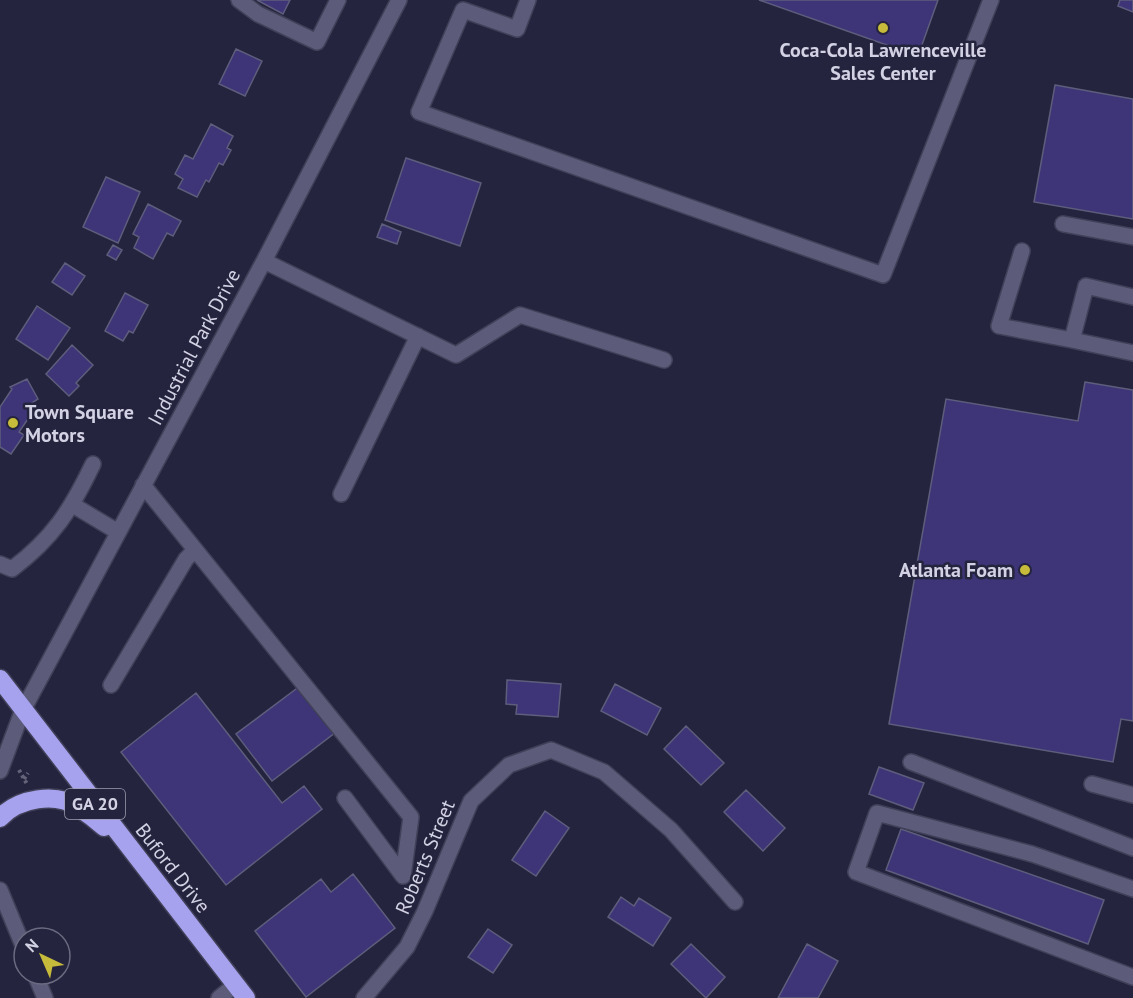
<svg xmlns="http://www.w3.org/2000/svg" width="1133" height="998" font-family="'PT Sans',sans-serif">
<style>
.building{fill:#3d3577;stroke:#5e5d7c;stroke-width:1.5}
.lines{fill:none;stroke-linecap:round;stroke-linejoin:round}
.minor-casing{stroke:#414059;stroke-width:18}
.highway-casing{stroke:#414059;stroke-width:21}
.path{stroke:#64637a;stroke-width:4;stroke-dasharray:3 3;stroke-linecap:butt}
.minor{stroke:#5c5c7a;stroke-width:15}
.highway{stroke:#a6a2ee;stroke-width:18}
.poi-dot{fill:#c7bb3b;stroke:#25243e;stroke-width:2}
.labels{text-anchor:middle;stroke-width:5;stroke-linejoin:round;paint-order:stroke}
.shield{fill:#25243e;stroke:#9e9eb2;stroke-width:1.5}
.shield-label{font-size:18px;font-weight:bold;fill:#d2d2e4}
.poi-label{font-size:20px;font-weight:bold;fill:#d2d2e4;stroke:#25243e}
.street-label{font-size:20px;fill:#d2d2e4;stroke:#25243e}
</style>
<rect width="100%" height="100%" fill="#25243e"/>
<path class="building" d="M257,0H290L283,14Z
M759,0H938L918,56Z
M1120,0H1133V12L1118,6Z
M236,49L262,61L245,96L219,84Z
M1055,85L1133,99V219L1034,202Z
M211,124L233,136L227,148L231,150L223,165L219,163L209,182L206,180L197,197L178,188L183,179L175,174L185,155L193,159Z
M406,158L481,183L460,246L385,220Z
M106,177L140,192L118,243L83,227Z
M148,204L181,221L173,236L167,233L153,259L134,248L139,237L133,234Z
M382,224L401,232L397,244L377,237Z
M113,245L122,250L116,260L107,255Z
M65,263L85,276L72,295L52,282Z
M125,293L148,305L133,333L129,331L123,341L105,331Z
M37,306L70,328L48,360L16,339Z
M72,345L93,365L76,383L79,386L69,396L46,374Z
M27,379L38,399L27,406L32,413L19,432L24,435L11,454L0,447V407L12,389L10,387Z
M1085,382L1133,390V721L1121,719L1113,762L889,724L946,399L1078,421Z
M507,680L561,684L558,717L516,714L517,705L506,704Z
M615,684L661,708L647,735L601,711Z
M300,686L336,732L272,781L236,734Z
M196,693L282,803L304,786L322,809L226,885L121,752Z
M686,726L724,763L701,785L664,749Z
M879,767L924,783L913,810L869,794Z
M746,790L785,828L763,851L724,812Z
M545,811L569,828L536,876L512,860Z
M901,829L1104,900L1088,944L886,870Z
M353,874L395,928L306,997L255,931L321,879L331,892Z
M621,897L634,906L639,898L671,918L653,946L608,917Z
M488,929L512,945L493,973L468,957Z
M691,944L725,977L706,998L671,964Z
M807,944L838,961L818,998H778Z"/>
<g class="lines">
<g class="minor-casing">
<path id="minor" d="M239,0L258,14L317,42L338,0
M528,0L517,29L463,10L419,112L883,275L991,0
M1063,224L1133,237
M1022,251L999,326L1072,340
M264,261L456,355L520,315L664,360
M1133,297L1086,286L1072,340L1133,353
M143,485L411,817L403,876L345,798
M341,494L418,336
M73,505L118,532
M0,564L12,569C53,538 71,510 93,464
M111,685L186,559L195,550
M911,762L1133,848
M0,771L22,712L264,261L399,0
M1092,784L1133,795
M1133,889L1032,854L877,813L856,872L1133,977
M0,890L24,948
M35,974L45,998
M219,998L235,985
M364,998L407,947L425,911L471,801L509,765L551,750L604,772L671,830L735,902"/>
</g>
<g class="highway-casing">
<path id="highway" d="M0,679L246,998
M0,818C18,798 56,792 78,807C87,813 96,820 104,827"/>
</g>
<path class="path" d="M19,770L27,784
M24,779L28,773"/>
<use href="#minor" class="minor"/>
<use href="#highway" class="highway"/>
</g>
<g class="poi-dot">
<circle cx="883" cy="28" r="6"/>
<circle cx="13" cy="423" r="6"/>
<circle cx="1025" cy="570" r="6"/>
</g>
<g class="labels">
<rect class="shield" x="65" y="789" width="60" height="30" rx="4.5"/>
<g class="shield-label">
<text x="95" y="810">GA 20</text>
</g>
<g class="poi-label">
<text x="883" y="57">Coca-Cola Lawrenceville<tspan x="883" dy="23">Sales Center</tspan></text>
<text x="25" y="419" text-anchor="start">Town Square<tspan x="25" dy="23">Motors</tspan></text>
<text x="1013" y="577" text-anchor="end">Atlanta Foam</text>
</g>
<g class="street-label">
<text transform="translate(194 347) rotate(-62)" y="7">Industrial Park Drive</text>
<text transform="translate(425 857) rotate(-67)" y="7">Roberts Street</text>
<text transform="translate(173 868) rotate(52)" y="7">Buford Drive</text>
</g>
</g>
<g transform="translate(42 956) rotate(316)"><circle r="28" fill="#25243e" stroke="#6a6a80" stroke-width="1.5"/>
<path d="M0-4.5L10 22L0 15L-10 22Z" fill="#c7bb3b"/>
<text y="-9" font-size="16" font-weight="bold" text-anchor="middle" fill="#d2d2e4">N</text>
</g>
</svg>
